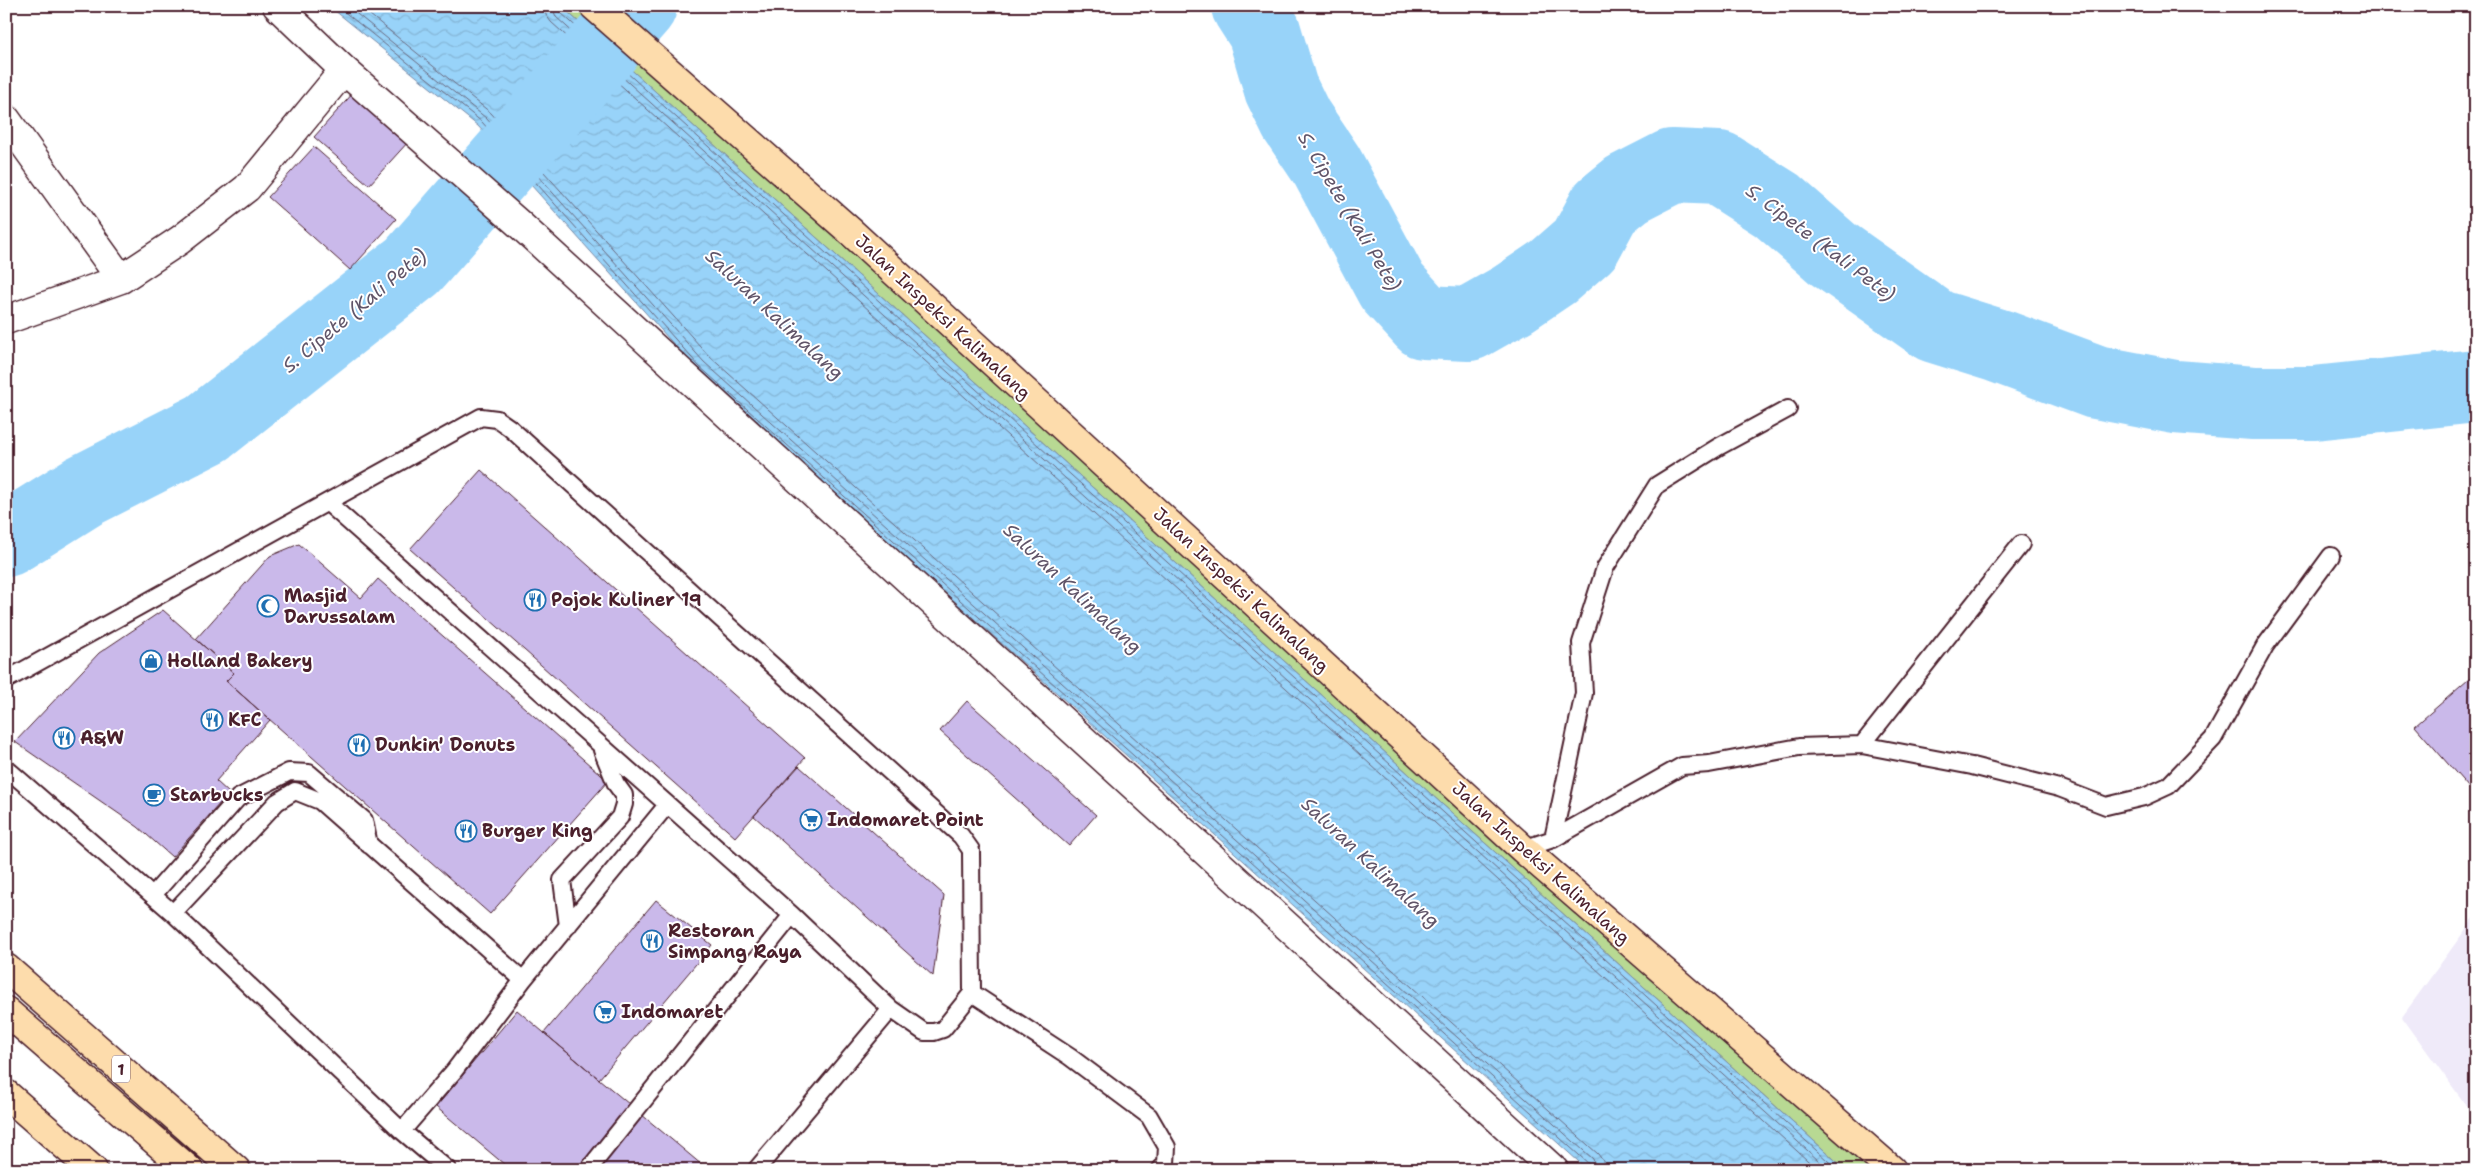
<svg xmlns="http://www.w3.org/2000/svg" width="2482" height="1176" font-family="'Shantell Sans',sans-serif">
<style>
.built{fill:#efeaf9}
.grass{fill:#b8d993;stroke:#817c5f}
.water{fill:url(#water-waves);stroke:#798ba7}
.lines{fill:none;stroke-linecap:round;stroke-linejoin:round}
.shore{stroke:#69677d;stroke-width:1}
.river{stroke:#98d3f9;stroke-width:74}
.building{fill:#cab9ea;stroke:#4a1f2b}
.lane-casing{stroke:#4a1f2b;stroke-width:20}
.street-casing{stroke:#4a1f2b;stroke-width:31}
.primary-casing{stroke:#4a1f2b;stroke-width:31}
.highway-casing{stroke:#4a1f2b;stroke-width:31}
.lane{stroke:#fff;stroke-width:16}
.street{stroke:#fff;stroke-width:28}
.primary{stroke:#fddcac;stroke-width:28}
.highway{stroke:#fddcac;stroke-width:28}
.labels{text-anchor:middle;stroke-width:4;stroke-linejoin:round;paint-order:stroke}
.shield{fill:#fff;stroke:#80626b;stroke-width:1}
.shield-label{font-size:16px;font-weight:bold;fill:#4a1f2b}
.street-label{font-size:18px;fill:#4a1f2b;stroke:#fff}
.poi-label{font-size:18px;font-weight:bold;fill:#4a1f2b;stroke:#fff;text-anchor:start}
.water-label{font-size:19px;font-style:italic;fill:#615569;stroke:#fff}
</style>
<defs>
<pattern id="water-waves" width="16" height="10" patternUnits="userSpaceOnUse" patternTransform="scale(1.25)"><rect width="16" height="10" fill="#98d3f9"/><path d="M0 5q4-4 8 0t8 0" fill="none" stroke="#84b5d6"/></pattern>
</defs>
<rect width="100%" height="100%" fill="#fff"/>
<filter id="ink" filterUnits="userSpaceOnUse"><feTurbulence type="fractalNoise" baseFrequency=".02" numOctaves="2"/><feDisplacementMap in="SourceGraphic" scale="10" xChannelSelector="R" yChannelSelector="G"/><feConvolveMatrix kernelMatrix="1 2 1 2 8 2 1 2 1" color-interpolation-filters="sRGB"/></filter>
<g filter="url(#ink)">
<path class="built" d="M2476,915V1119L2402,1017Z"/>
<path class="grass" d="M561,6H594L1886,1170H1846Z"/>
<path class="water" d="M329,6H561L1846,1170H1588L696,369L478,126Z"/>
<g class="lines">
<path class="shore" d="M337,6L482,122L699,366L1589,1164L1591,1170
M347,6L486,118L704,362L1593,1159L1597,1170
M359,6L491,113L709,356L1598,1154L1603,1161L1604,1170
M544,6L546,15L551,22L1818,1170
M552,6L556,17L1829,1170
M558,6L560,12L1838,1170"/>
<path class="river" d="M1248,6L1264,31L1281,89L1296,120L1327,166L1392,287L1424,322L1469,324L1513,299L1553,272L1585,244L1605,207L1627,189L1672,166L1719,168L1777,205L1833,254L1935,326L1999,346L2096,382L2175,397L2254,403H2314L2476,386
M6,540L84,491L208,428L413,266L640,6"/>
</g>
<path class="building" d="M354,92L409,141L369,185L314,137Z
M314,147L396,219L350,270L268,197Z
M481,470L805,758L735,837L410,549Z
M299,544L361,598L378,579L608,781L490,914L226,681L234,673L196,639L270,556Z
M163,610L234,673L226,681L270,720L216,781L229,793L172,857L138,827L15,742L99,653Z
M2476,673V796L2415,726Z
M967,701L1096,815L1069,846L940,731Z
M799,766L944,895L933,976L754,816Z
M656,900L712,945L599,1079L544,1033Z
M517,1010L599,1079L708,1170H511L436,1107Z"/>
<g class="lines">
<g class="lane-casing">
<path id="lane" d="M6,680L481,417L497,419L510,428L961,836L971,850L972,993L943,1029L934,1032H924L891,1009L792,915L328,503
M1862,745L1972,766L2059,788L2106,806L2144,797L2168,786L2213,739L2265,646L2331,556
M6,768L173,913L402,1131L448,1170
M1553,839L1584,693L1581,643L1605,568L1657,485L1718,447L1788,409
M1523,849L1553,839L1682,766L1709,764L1799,747L1862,745L2021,544
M153,895L238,798L289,772L309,773L364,820L369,845
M173,913L277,802L295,791L320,801L523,980
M568,926L562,880L620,817L624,804V795L616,784L602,750
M972,993L1070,1057L1149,1116L1167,1147L1166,1163L1160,1170
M402,1131L454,1071L523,980L667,805
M588,1170L792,915
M756,1170L891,1009"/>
</g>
<g class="street-casing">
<path id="street" d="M277,6L344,70L518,223L1554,1170
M6,119L121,279
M6,320L121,279L180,240L247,188L344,70"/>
</g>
<g class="primary-casing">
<path id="primary" d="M594,6L850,231L1523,849L1892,1170"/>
</g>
<g class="highway-casing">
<path id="highway" d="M6,968L236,1170
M6,1011L189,1170
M6,1094L93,1170"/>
</g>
<use href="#lane" class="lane"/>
<use href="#street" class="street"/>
<use href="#primary" class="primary"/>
<use href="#highway" class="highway"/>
</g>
</g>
<defs>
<g id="restaurant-ring" transform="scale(1.125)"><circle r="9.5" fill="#fff" stroke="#1f6fb2" stroke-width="1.5"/><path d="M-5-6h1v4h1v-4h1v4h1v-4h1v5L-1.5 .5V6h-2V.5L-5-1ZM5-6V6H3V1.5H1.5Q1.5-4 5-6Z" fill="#1f6fb2"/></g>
<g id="mosque-ring" transform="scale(1.125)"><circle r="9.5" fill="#fff" stroke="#1f6fb2" stroke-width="1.5"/><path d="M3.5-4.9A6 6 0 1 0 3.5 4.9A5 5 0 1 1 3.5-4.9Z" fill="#1f6fb2"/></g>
<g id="shop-ring" transform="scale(1.125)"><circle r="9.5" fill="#fff" stroke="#1f6fb2" stroke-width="1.5"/><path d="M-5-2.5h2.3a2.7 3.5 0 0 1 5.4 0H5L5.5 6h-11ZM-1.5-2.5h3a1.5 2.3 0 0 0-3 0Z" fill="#1f6fb2"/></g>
<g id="cafe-ring" transform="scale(1.125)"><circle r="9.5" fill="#fff" stroke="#1f6fb2" stroke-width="1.5"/><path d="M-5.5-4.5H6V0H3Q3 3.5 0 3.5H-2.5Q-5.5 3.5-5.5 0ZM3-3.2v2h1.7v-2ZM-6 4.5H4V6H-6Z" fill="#1f6fb2"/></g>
<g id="supermarket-ring" transform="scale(1.125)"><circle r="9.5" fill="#fff" stroke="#1f6fb2" stroke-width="1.5"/><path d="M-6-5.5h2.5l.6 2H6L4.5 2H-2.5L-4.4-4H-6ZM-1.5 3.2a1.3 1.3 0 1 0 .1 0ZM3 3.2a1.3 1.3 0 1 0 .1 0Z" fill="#1f6fb2"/></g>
</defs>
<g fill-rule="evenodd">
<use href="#restaurant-ring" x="535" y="600"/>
<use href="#mosque-ring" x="268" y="606"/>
<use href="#shop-ring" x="151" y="661"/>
<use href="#restaurant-ring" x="212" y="720"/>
<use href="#restaurant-ring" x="64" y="738"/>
<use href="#restaurant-ring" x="359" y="745"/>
<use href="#cafe-ring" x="154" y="795"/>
<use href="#supermarket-ring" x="811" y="820"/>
<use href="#restaurant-ring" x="466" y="831"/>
<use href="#restaurant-ring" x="652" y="941"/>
<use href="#supermarket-ring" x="605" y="1012"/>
</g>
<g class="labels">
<rect class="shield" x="112" y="1055.5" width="18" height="27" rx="4"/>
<g class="shield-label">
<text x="121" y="1075">1</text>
</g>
<g class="street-label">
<text transform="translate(943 317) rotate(43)" y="6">Jalan Inspeksi Kalimalang</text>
<text transform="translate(1241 590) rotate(43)" y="6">Jalan Inspeksi Kalimalang</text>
<text transform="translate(1541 863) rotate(42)" y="6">Jalan Inspeksi Kalimalang</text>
</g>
<g class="poi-label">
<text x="284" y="602">Masjid<tspan x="284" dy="21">Darussalam</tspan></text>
<text x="551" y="606">Pojok Kuliner 19</text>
<text x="167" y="667">Holland Bakery</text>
<text x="228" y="726">KFC</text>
<text x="80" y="744">A&amp;W</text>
<text x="375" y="751">Dunkin' Donuts</text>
<text x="170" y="801">Starbucks</text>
<text x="827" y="826">Indomaret Point</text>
<text x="482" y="837">Burger King</text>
<text x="668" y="937">Restoran<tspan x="668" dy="21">Simpang Raya</tspan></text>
<text x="621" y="1018">Indomaret</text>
</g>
<g class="water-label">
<text transform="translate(1350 211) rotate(59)" y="7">S. Cipete (Kali Pete)</text>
<text transform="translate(1821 242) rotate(37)" y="7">S. Cipete (Kali Pete)</text>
<text transform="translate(354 310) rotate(-40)" y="7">S. Cipete (Kali Pete)</text>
<text transform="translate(775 314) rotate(43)" y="7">Saluran Kalimalang</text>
<text transform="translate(1073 588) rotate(43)" y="7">Saluran Kalimalang</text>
<text transform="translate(1371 862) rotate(43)" y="7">Saluran Kalimalang</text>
</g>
</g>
<rect width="2482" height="1176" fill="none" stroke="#fff" stroke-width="25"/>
<rect x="12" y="12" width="2457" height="1151" fill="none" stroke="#4a1f2b" stroke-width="2" filter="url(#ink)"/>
</svg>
